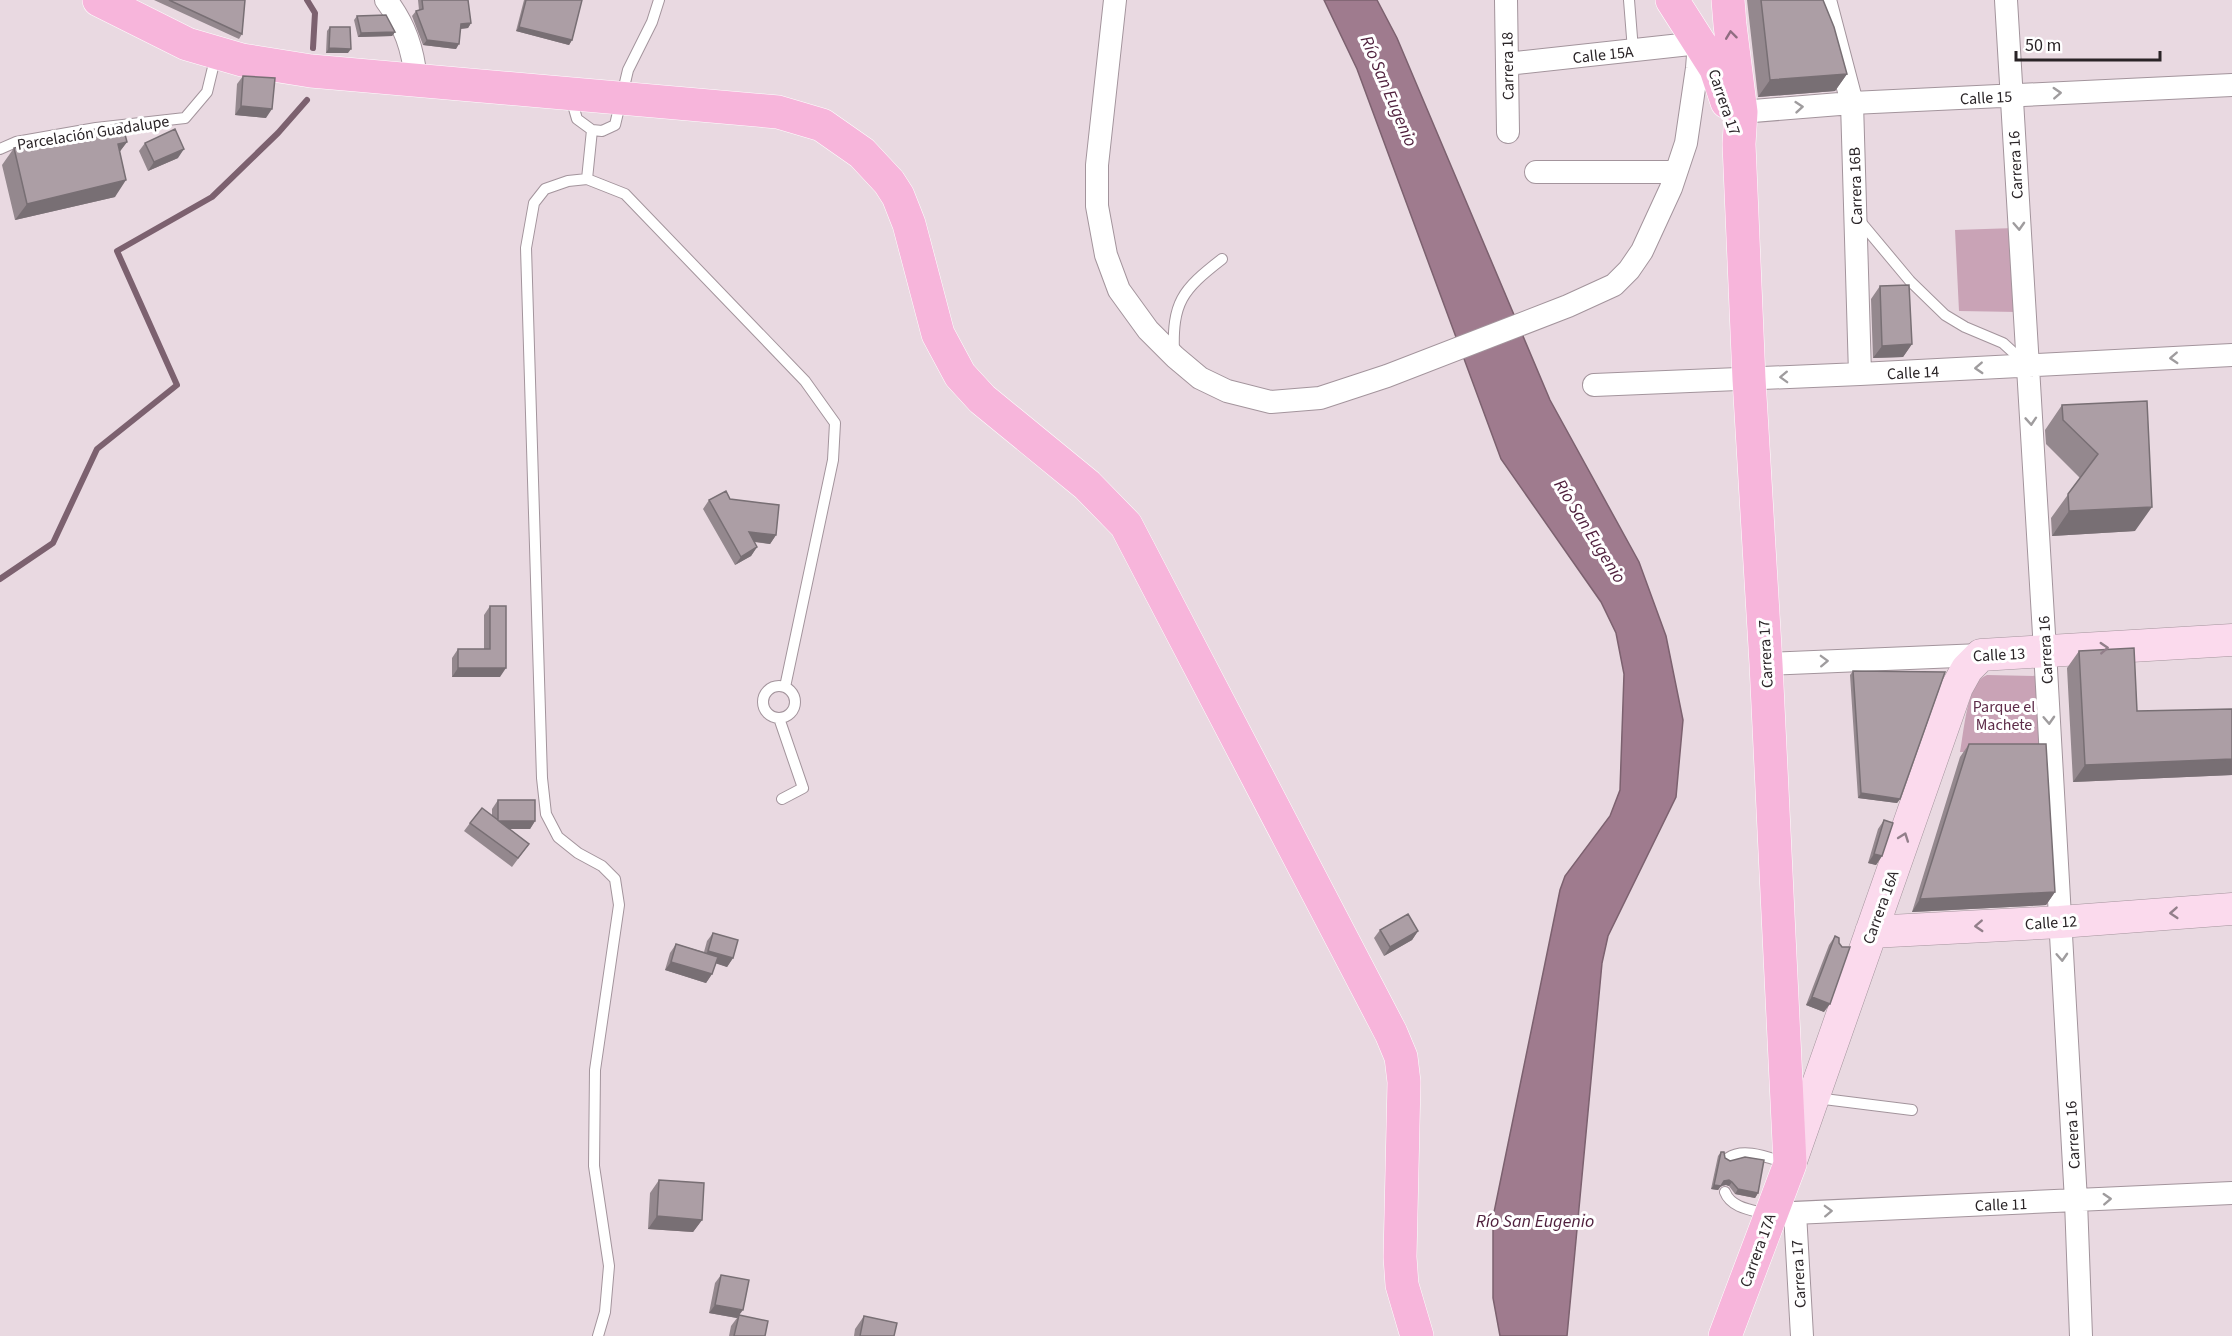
<svg xmlns="http://www.w3.org/2000/svg" width="2232" height="1336" font-family="'Source Sans 3',sans-serif">
<style>
.green{fill:#c9a3b6}
.water{fill:#9f7b8e;stroke:#7c616f;stroke-width:1.5}
.lines{fill:none;stroke-linecap:round;stroke-linejoin:round}
.stream{stroke:#7c616f;stroke-width:6}
.lane-casing{stroke:#a3949c;stroke-width:12}
.street-casing{stroke:#a3949c;stroke-width:24}
.secondary-casing{stroke:#a3949c;stroke-width:33}
.primary-casing{stroke:#fff;stroke-width:34}
.lane{stroke:#fff;stroke-width:10}
.street{stroke:#fff;stroke-width:22}
.secondary{stroke:#fbdaed;stroke-width:32}
.primary{stroke:#f7b5db;stroke-width:33}
.wall{fill:#94888e}
.shaded-wall{fill:#786f74}
.building{fill:#ac9ea5;stroke:#786f74;stroke-width:1.5}
.oneway{stroke:#906c81}
.oneway2{stroke:#9f9c9e}
.oneway3{stroke:#927f8a}
.labels{text-anchor:middle;stroke-width:6;stroke-linejoin:round;paint-order:stroke}
.street-label{font-size:16px;fill:#2a2427;stroke:#fff}
.park-label{font-size:16px;fill:#5e2c49;stroke:#fff}
.water-label{font-size:18px;font-style:italic;fill:#4e1e3b;stroke:#fff}
</style>
<rect width="100%" height="100%" fill="#e9d9e1"/>
<path class="green" d="M2015,228L2018,312L1959,311L1955,230Z
M1987,675L2040,676L2042,752H1960C1964,732 1967,681 1987,675Z"/>
<path class="water" d="M1324,0H1377L1397,38L1550,400L1639,562L1666,636L1683,720L1676,797L1608,936L1602,963L1567,1336H1500L1493,1298V1217L1560,890L1565,876L1610,816L1620,790L1624,674L1616,633L1601,602L1501,459L1357,69Z"/>
<g class="lines">
<path class="stream" d="M307,0L315,13L313,48
M0,579L53,543L97,449L177,385L117,251L212,197L278,133L307,100"/>
<g class="lane-casing">
<path id="lane" d="M1629,0L1633,50
M571,98L577,119L592,130L587,179
M592,130L602,131L615,125L628,70L652,22L659,0
M0,149L16,142L96,128L185,118L207,92L216,55
M1859,220L1910,281L1945,315L1965,327L2003,343L2026,364
M1174,354C1172,302 1182,290 1222,259
M763 702a16 16 0 1 1 32 0a16 16 0 1 1-32 0Z
M779,718L803,788L782,799
M1816,1098L1912,1110
M1728,1158C1744,1147 1769,1158 1786,1163
M1725,1192C1731,1208 1752,1210 1767,1214
M598,1336L605,1312L609,1266L594,1166L595,1070L619,905L615,879L602,866L578,853L558,837L546,814L542,778L526,248L534,203L545,189L568,181L587,179L625,194L805,381L835,423L833,460L785,687"/>
</g>
<g class="street-casing">
<path id="street" d="M386,0C405,25 413,49 416,80
M1115,0L1097,165V206L1106,255L1119,290L1148,330L1175,357L1200,378L1227,391L1271,402L1320,398L1387,376L1568,306L1614,285L1629,270L1642,251L1671,188L1686,143L1697,68L1699,43L1507,64
M1506,0L1508,132
M1825,0L1852,103L1860,374
M2006,0L2045,651L2076,1201L2081,1336
M1741,112L1852,103L2232,85
M1536,172H1676
M1594,385L1860,374L2232,355
M1766,664L1981,655
M1795,1213L1802,1336
M1770,1214L2232,1193"/>
</g>
<g class="secondary-casing">
<path id="secondary" d="M1871,932L2060,922L2232,909
M1791,1161L1957,687L1967,669L1981,655L2232,640"/>
</g>
<g class="primary-casing">
<path id="primary" d="M99,0L187,44L242,60L311,71L778,112L822,125L862,153L889,182L898,196L909,224L938,334L960,375L982,399L1087,485L1126,525L1391,1033L1401,1057L1404,1082L1400,1257L1402,1285L1417,1336
M1672,0L1716,69L1727,102
M1725,1336L1790,1164L1766,664L1749,379L1739,144L1741,112L1730,25L1728,0"/>
</g>
<use href="#lane" class="lane"/>
<use href="#street" class="street"/>
<use href="#secondary" class="secondary"/>
<use href="#primary" class="primary"/>
</g>
<path class="wall" d="M154,0H245L242,34L239,39Z
M418,0H468L471,23L468,28L461,29L456,49L423,45L412,16L416,11L419,10Z
M524,0H582L572,40L569,45L516,31Z
M1747,0H1823L1847,74L1835,91L1758,97Z
M357,16L395,32L392,36L358,37L354,20Z
M330,27L348,53H326L327,31Z
M243,76L266,118L235,115L237,84Z
M127,142L120,151L115,197L15,220L2,165L14,148Z
M145,143L178,158L148,171L139,151Z
M1880,286L1912,344L1903,357L1873,358L1871,299Z
M2147,401L2135,531L2052,536L2051,518L2080,478L2046,444L2045,430L2062,405Z
M730,499L776,535L770,544L754,542L757,547L751,556L735,565L703,509L709,500Z
M490,606L500,677H452V658L458,649H484V615Z
M2079,651L2137,711L2232,709V775L2073,782L2067,668Z
M1853,671L1900,799L1897,803L1858,798L1850,675Z
M1969,744L2055,892L2046,905L1912,912L1960,757Z
M498,800L535,821L530,829H510L529,844L512,867L464,831L470,823L492,816V809Z
M1884,820L1882,856L1876,865L1868,863L1878,829Z
M1380,930L1418,931L1412,940L1384,956L1374,938Z
M713,933L733,958L727,967L716,963L712,974L706,983L665,970L670,953L676,944L704,952L707,941Z
M1835,936L1824,1012L1806,1005L1829,945Z
M1721,1152L1725,1158L1758,1193L1755,1198L1735,1194L1729,1186L1726,1185L1721,1186L1718,1190L1711,1189L1718,1156Z
M659,1180L702,1220L693,1232L648,1229L650,1193Z
M721,1275L740,1315L765,1336H729L731,1326L737,1318L709,1313L715,1283Z
M864,1316L894,1336H854L855,1329Z"/>
<path class="shaded-wall" d="M471,23L468,28L458,29L461,24Z
M519,27L572,40L569,45L516,31Z
M395,32L392,36L358,37L361,33Z
M427,40L459,44L456,49L423,45Z
M329,48L351,49L348,53H326Z
M1847,74L1835,91L1758,97L1770,80Z
M241,106L272,109L266,118L235,115Z
M127,142L115,158L118,144Z
M184,149L178,158L148,171L154,162Z
M126,180L115,197L15,220L27,204Z
M1912,344L1903,357L1873,358L1882,346Z
M2152,507L2135,531L2052,536L2069,511Z
M749,532L776,535L770,544L743,540Z
M757,547L751,556L735,565L741,557Z
M458,668H506L500,677H452Z
M2232,759V775L2073,782L2085,765Z
M1861,793L1900,799L1897,803L1858,798Z
M499,821H535L530,829H493Z
M1874,854L1882,856L1876,865L1868,863Z
M2055,892L2046,905L1912,912L1920,899Z
M1418,931L1412,940L1384,956L1390,947Z
M708,951L733,958L727,967L702,959Z
M671,962L712,974L706,983L665,970Z
M1812,997L1830,1004L1824,1012L1806,1005Z
M1729,1180L1732,1182L1729,1186L1726,1185L1721,1186L1724,1181Z
M1714,1185L1721,1186L1718,1190L1711,1189Z
M1738,1189L1758,1193L1755,1198L1735,1194Z
M657,1216L702,1220L693,1232L648,1229Z
M715,1305L743,1310L737,1318L709,1313Z"/>
<path class="building" d="M169,0H245L242,34Z
M422,0H468L471,23L461,24L459,44L427,40L416,11L423,9Z
M526,0H582L572,40L519,27Z
M1761,0H1823L1834,27L1847,74L1770,80Z
M386,15L395,32L361,33L357,16Z
M330,27H350L351,49L329,48Z
M243,76L275,78L272,109L241,106Z
M122,123L127,142L118,144L126,180L27,204L14,148Z
M175,129L184,149L154,162L145,143Z
M1909,285L1912,344L1882,346L1880,286Z
M2147,401L2152,507L2069,511L2068,494L2098,454L2063,420L2062,405Z
M726,491L730,499L779,505L776,535L749,532L757,547L741,557L709,500Z
M490,606H506V668H458V649H490Z
M2134,648L2137,711L2232,709V759L2085,765L2079,651Z
M1853,671L1945,672L1900,799L1861,793Z
M1969,744H2046L2055,892L1920,899Z
M498,800H535V821H499L529,844L518,858L470,823L482,808L498,820Z
M1884,820L1893,823L1882,856L1874,854Z
M1408,914L1418,931L1390,947L1380,930Z
M713,933L738,940L733,958L708,951Z
M1835,936L1839,938V943L1842,947H1850L1830,1004L1812,997Z
M676,944L718,957L712,974L671,962Z
M1721,1152H1724L1725,1158L1730,1161L1745,1157L1764,1160L1758,1193L1738,1189L1732,1182L1729,1180L1724,1181L1721,1186L1714,1185Z
M659,1180L704,1183L702,1220L657,1216Z
M721,1275L749,1280L743,1310L715,1305Z
M739,1315L768,1321L765,1336H734Z
M864,1316L897,1323L894,1336H860Z"/>
<defs><path id="oneway-chevron" d="M-2-3.5L2.5 0L-2 3.5" fill="none" stroke-width="1.6" stroke-linecap="round" stroke-linejoin="round" transform="scale(1.5)"/></defs>
<use class="oneway" href="#oneway-chevron" transform="translate(1731 35) rotate(-97)"/>
<g class="oneway2">
<use href="#oneway-chevron" transform="translate(2057 93) rotate(-3)"/>
<use href="#oneway-chevron" transform="translate(1799 107) rotate(-5)"/>
<use href="#oneway-chevron" transform="translate(2019 226) rotate(87)"/>
<use href="#oneway-chevron" transform="translate(2174 358) rotate(177)"/>
<use href="#oneway-chevron" transform="translate(1979 368) rotate(177)"/>
<use href="#oneway-chevron" transform="translate(1784 377) rotate(178)"/>
<use href="#oneway-chevron" transform="translate(2031 421) rotate(86)"/>
<use href="#oneway-chevron" transform="translate(1824 661) rotate(-2)"/>
<use href="#oneway-chevron" transform="translate(2049 720) rotate(87)"/>
<use href="#oneway-chevron" transform="translate(2062 957) rotate(87)"/>
<use href="#oneway-chevron" transform="translate(2107 1199) rotate(-3)"/>
<use href="#oneway-chevron" transform="translate(1828 1211) rotate(-2)"/>
</g>
<g class="oneway3">
<use href="#oneway-chevron" transform="translate(2104 648) rotate(-3)"/>
<use href="#oneway-chevron" transform="translate(1904 837) rotate(-70)"/>
<use href="#oneway-chevron" transform="translate(2174 913) rotate(176)"/>
<use href="#oneway-chevron" transform="translate(1979 926) rotate(177)"/>
</g>
<g class="labels">
<g class="street-label">
<text transform="translate(1603 54) rotate(-6)" y="6">Calle 15A</text>
<text transform="translate(1507 66) rotate(-91)" y="6">Carrera 18</text>
<text transform="translate(1986 97) rotate(-3)" y="6">Calle 15</text>
<text transform="translate(1725 102) rotate(71)" y="6">Carrera 17</text>
<text transform="translate(93 132) rotate(-9)" y="6">Parcelación Guadalupe</text>
<text transform="translate(2015 165) rotate(-93)" y="6">Carrera 16</text>
<text transform="translate(1855 186) rotate(-92)" y="6">Carrera 16B</text>
<text transform="translate(1913 372) rotate(-3)" y="6">Calle 14</text>
<text transform="translate(2045 650) rotate(-93)" y="6">Carrera 16</text>
<text transform="translate(1765 654) rotate(-93)" y="6">Carrera 17</text>
<text transform="translate(1999 654) rotate(-3)" y="6">Calle 13</text>
<text transform="translate(1880 907) rotate(-70)" y="6">Carrera 16A</text>
<text transform="translate(2051 922) rotate(-4)" y="6">Calle 12</text>
<text transform="translate(2072 1135) rotate(-93)" y="6">Carrera 16</text>
<text transform="translate(2001 1204) rotate(-2)" y="6">Calle 11</text>
<text transform="translate(1757 1250) rotate(-70)" y="6">Carrera 17A</text>
<text transform="translate(1798 1274) rotate(-93)" y="6">Carrera 17</text>
</g>
<g class="park-label">
<text x="2004" y="712">Parque el<tspan x="2004" dy="18">Machete</tspan></text>
</g>
<g class="water-label">
<text transform="translate(1389 91) rotate(67)" y="6">Río San Eugenio</text>
<text transform="translate(1590 531) rotate(58)" y="6">Río San Eugenio</text>
<text x="1535" y="1227">Río San Eugenio</text>
</g>
</g>
<path d="M2016 51v9h144v-9" fill="none" stroke="#2a2427" stroke-width="3"/>
<text x="2025" y="51" font-size="18" fill="#2a2427" stroke="#ffffff" stroke-width="4.5" paint-order="stroke">50 m</text>
</svg>
